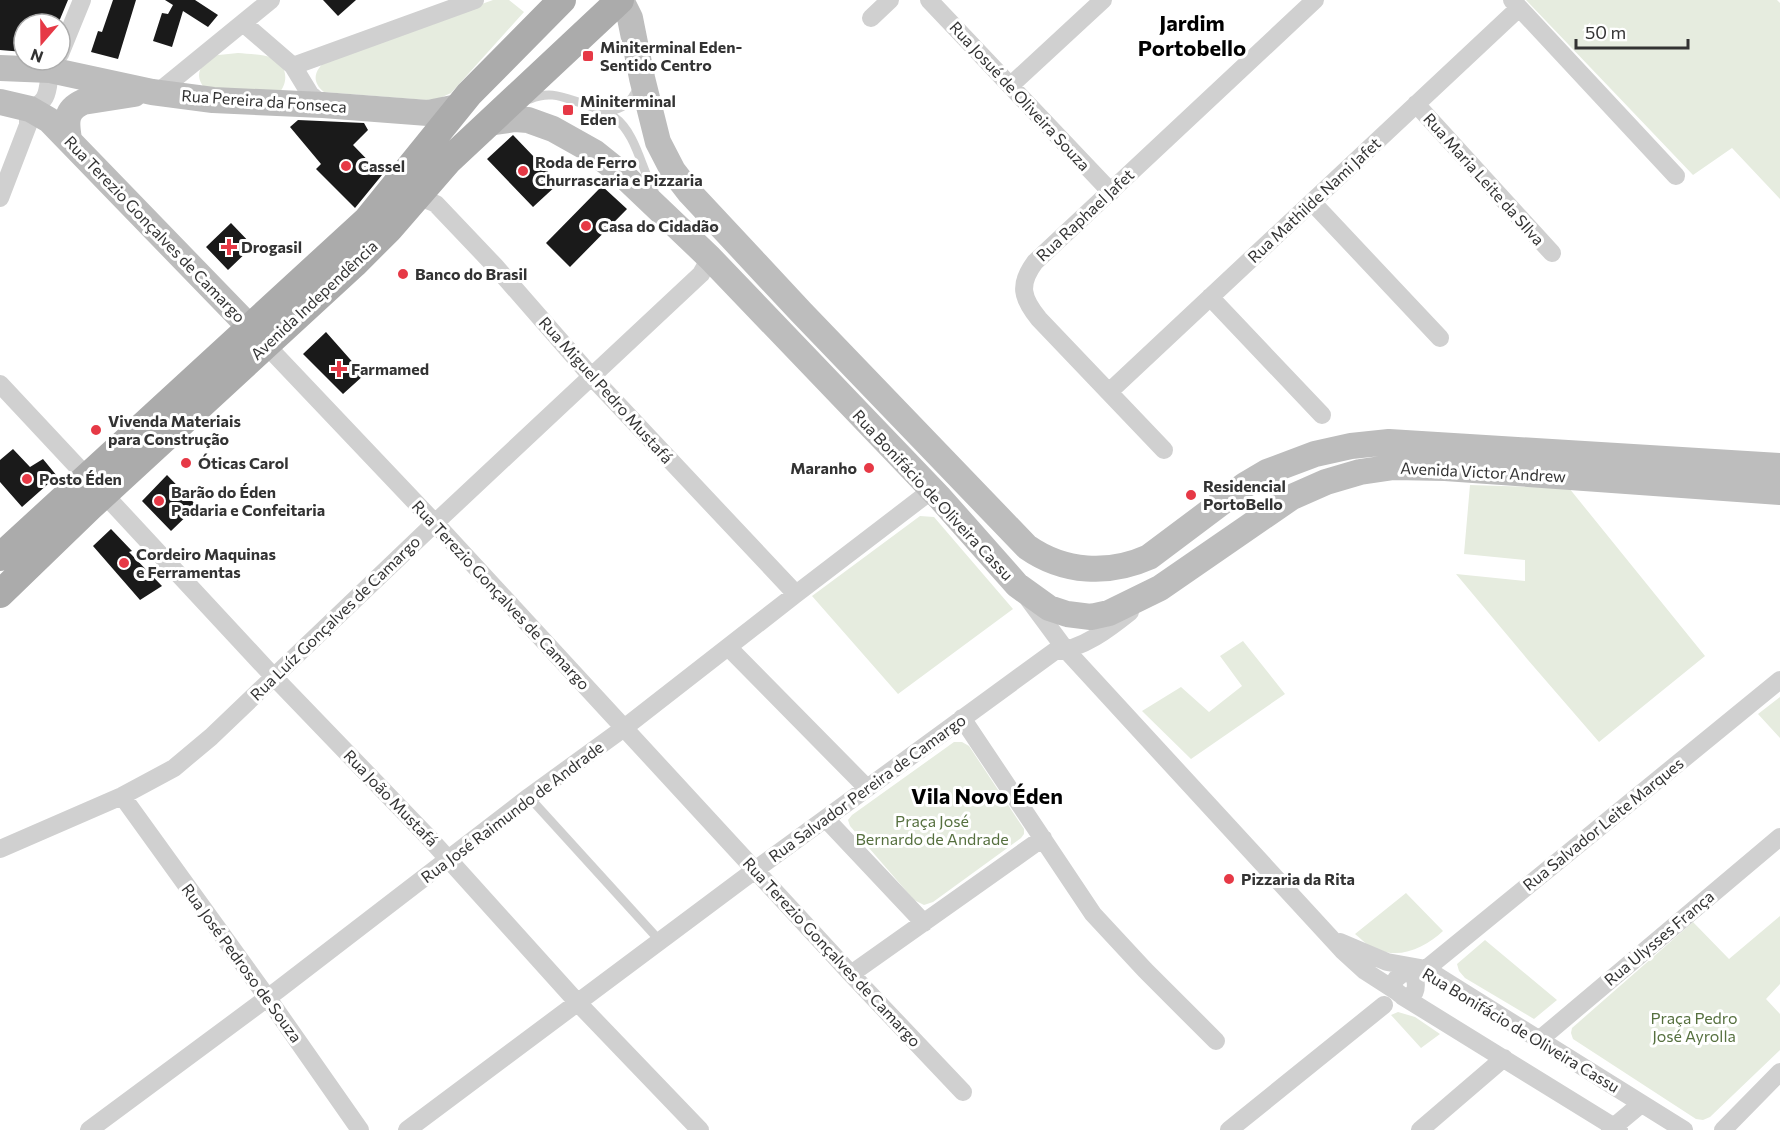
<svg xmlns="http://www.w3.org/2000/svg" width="1780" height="1130" font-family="Commissioner,sans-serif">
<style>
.green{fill:#e6ecdf}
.building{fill:#1a1a1a}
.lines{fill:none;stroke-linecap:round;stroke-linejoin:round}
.lane{stroke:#d0d0d0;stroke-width:9}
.street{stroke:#d0d0d0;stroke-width:18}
.secondary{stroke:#bdbdbd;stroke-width:26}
.primary{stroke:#ababab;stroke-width:28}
.poi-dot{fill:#e63946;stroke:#fff;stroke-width:2}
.labels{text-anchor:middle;stroke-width:6;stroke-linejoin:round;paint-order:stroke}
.poi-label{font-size:16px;font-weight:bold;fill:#333;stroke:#fff;text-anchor:start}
.street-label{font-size:16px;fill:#333;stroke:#fff}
.park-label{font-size:16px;fill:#56703f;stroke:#fff}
.district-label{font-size:22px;font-weight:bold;fill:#000;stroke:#fff}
</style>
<rect width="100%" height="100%" fill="#fff"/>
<path class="green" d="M493,0H509L524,12L451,93L440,98L427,100L324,92C310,81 315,69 328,59Z
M1526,0H1777L1780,3V199L1732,148L1693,175Z
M238,53C248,54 263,54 272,58C288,65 289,83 278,94L205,89C194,75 200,68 209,56Z
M1470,485L1569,488L1705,656L1599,742L1528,660L1456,574L1525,581V560L1464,554Z
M920,516L934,517L1013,609L898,694L812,596Z
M1243,641L1285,694L1191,759L1142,711L1181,687L1209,712L1242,686L1220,656Z
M1780,697V738L1758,714Z
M954,742H962L969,746L1024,829V834L1021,838L933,902L924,905L914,900L850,826L848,820L852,815Z
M1406,893L1443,931C1426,947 1402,959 1378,950C1370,948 1361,939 1355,934Z
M1780,916V984L1766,999L1780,1014V1050L1710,1117L1703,1120L1696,1119L1573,1039L1571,1033L1572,1028L1693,922L1729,959Z
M1485,940L1557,1000L1534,1019L1465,978L1459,971L1457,964Z
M1398,1012L1415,1017L1440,1034L1421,1048L1391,1015Z"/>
<path class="building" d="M0,0H68L58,24H24V52L0,50Z
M113,0H136L118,59L91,52L98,31L102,32Z
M165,0H195L218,15L208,27L183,11L172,47L153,41L162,13L168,14L173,5Z
M323,0H356L338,16Z
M298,120L364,123L368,130L353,145L382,175L355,208L316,169L321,164L290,127Z
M513,135L559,183L533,207L487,159Z
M602,186L627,209L570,267L546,243Z
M231,223L253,246L228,270L206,247Z
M326,332L364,375L343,394L303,354Z
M13,449L30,467L43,459L57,476L22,507L0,482V460Z
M167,475L197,506L171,531L142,501Z
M111,529L132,551L129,552L162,586L140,600L93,546Z"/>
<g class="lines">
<path class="lane" d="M530,99C547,92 558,95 575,101C588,106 602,109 614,117C636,133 641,168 654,191
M605,112C623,109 631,103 638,87
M529,797L660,941"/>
<path class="street" d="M929,0L1111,192
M1512,0L1676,176
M871,18L890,0
M243,23L293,66L310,94L323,105
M60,54L82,0
M293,66L475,0
M1011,85L1103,0
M157,93L271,0
M1416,104L1552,253
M30,109C56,99 43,80 55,62
M0,198L28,125V117L23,108
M412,201C421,197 428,200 436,204L495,266L591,376L796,594
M1312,202L1440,338
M1210,297L1322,415
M266,345L435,523L851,974L963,1092
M0,384L87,477
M1109,392L1519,8
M1164,450L1039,319C1022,298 1018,285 1035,262L1315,0
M104,494L273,676L431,840L578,1003L700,1130
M1029,600L1066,650L1342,950L1365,971L1396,991
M728,647L867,788
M962,718L1093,914L1145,970L1216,1041
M122,796L267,997L360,1130
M826,819L924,923
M0,849L122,796L174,768L211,737L435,523L701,274L710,258
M1340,942L1387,962L1426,969L1684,1130
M1426,969L1780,680
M851,974L1043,838
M1396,979C1422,953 1423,1016 1396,991
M1402,996L1619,1130
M1539,1040L1780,837
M89,1130L278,990L529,797L624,728L796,594L932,490
M407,1130L755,870L1055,651C1082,650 1110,628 1130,612
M1229,1130L1384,1005
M1420,1130L1504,1058
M1610,1130L1641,1104
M1723,1130L1780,1072"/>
<path class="secondary" d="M621,0L630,18L642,78L658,142L673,171L690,193L801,312L1027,547C1064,573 1109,575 1149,557L1245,485L1267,472L1315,454L1351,446L1389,442L1780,466
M0,68L50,70L152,92L213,100L323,105L428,113L458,107
M0,102L30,109L49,120L264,342
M488,123L515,119L528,120L553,129L594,152L624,176L710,258L940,498L1017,585L1049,608L1067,614L1091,617L1109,613L1160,588L1292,497L1326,482L1360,472L1394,467L1445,468L1780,492
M69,139C66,122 65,110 83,102L134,94"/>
<path class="primary" d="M0,557L367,220L469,94L562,0
M0,594L90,507L354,264L389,229L448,161L620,0"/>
</g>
<g class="poi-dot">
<rect x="582" y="50" width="12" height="12" rx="3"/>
<rect x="562" y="104" width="12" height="12" rx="3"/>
<circle cx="346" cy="166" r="6"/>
<circle cx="523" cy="171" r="6"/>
<circle cx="586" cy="226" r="6"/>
<path d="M226 238h6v6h6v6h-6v6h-6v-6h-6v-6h6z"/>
<circle cx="403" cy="274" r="6"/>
<path d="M336 360h6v6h6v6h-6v6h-6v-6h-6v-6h6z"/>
<circle cx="96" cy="430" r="6"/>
<circle cx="186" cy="463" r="6"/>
<circle cx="869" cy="468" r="6"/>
<circle cx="27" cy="479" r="6"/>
<circle cx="1191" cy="495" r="6"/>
<circle cx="159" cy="501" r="6"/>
<circle cx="124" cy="563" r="6"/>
<circle cx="1229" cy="879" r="6"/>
</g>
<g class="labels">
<g class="poi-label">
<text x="600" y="53">Miniterminal Eden-<tspan x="600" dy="18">Sentido Centro</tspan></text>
<text x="580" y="107">Miniterminal<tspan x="580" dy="18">Eden</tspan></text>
<text x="535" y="168">Roda de Ferro<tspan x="535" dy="18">Churrascaria e Pizzaria</tspan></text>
<text x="358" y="172">Cassel</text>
<text x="598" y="232">Casa do Cidadão</text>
<text x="241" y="253">Drogasil</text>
<text x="415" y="280">Banco do Brasil</text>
<text x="351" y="375">Farmamed</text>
<text x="108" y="427">Vivenda Materiais<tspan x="108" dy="18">para Construção</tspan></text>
<text x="198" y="469">Óticas Carol</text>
<text x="857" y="474" text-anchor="end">Maranho</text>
<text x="39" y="485">Posto Éden</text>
<text x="1203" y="492">Residencial<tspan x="1203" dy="18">PortoBello</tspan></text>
<text x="171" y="498">Barão do Éden<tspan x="171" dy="18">Padaria e Confeitaria</tspan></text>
<text x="136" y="560">Cordeiro Maquinas<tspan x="136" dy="18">e Ferramentas</tspan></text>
<text x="1241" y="885">Pizzaria da Rita</text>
</g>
<g class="street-label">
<text transform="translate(1020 96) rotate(47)" y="6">Rua Josué de Oliveira Souza</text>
<text transform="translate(264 101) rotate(4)" y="6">Rua Pereira da Fonseca</text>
<text transform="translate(1484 179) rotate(48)" y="6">Rua Maria Leite da SIlva</text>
<text transform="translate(1314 200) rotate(-43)" y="6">Rua Mathilde Nami Jafet</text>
<text transform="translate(1085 215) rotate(-43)" y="6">Rua Raphael Jafet</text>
<text transform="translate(155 229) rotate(46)" y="6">Rua Terezio Gonçalves de Camargo</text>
<text transform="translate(314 300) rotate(-43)" y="6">Avenida Independência</text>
<text transform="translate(606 390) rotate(48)" y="6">Rua Miguel Pedro Mustafá</text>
<text transform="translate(1483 472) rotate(3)" y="6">Avenida Victor Andrew</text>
<text transform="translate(933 495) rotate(47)" y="6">Rua Bonifácio de Oliveira Cassu</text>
<text transform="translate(501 595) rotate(47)" y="6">Rua Terezio Gonçalves de Camargo</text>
<text transform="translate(335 618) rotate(-44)" y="6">Rua Luíz Gonçalves de Camargo</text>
<text transform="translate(867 788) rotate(-36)" y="6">Rua Salvador Pereira de Camargo</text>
<text transform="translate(391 798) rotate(46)" y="6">Rua João Mustafá</text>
<text transform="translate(512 812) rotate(-37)" y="6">Rua José Raimundo de Andrade</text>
<text transform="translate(1603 824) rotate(-39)" y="6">Rua Salvador Leite Marques</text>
<text transform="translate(1659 938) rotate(-40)" y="6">Rua Ulysses França</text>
<text transform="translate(832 952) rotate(47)" y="6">Rua Terezio Gonçalves de Camargo</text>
<text transform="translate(242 963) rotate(54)" y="6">Rua José Pedroso de Souza</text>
<text transform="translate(1521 1030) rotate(31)" y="6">Rua Bonifácio de Oliveira Cassu</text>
</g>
<g class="park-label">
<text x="932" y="827">Praça José<tspan x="932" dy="18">Bernardo de Andrade</tspan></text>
<text x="1694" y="1024">Praça Pedro<tspan x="1694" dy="18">José Ayrolla</tspan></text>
</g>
<g class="district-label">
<text x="1192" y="31">Jardim<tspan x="1192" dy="25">Portobello</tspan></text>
<text x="987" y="804">Vila Novo Éden</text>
</g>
</g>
<g transform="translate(42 42) rotate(200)"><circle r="28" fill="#ffffff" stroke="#adadad" stroke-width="1.5"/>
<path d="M0-4.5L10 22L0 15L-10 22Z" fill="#e63946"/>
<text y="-9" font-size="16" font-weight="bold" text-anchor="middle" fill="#333333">N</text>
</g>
<path d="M1576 39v9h112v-9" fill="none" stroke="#333333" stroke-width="3"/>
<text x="1585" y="39" font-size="18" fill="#333333" stroke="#ffffff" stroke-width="4.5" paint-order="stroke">50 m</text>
</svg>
